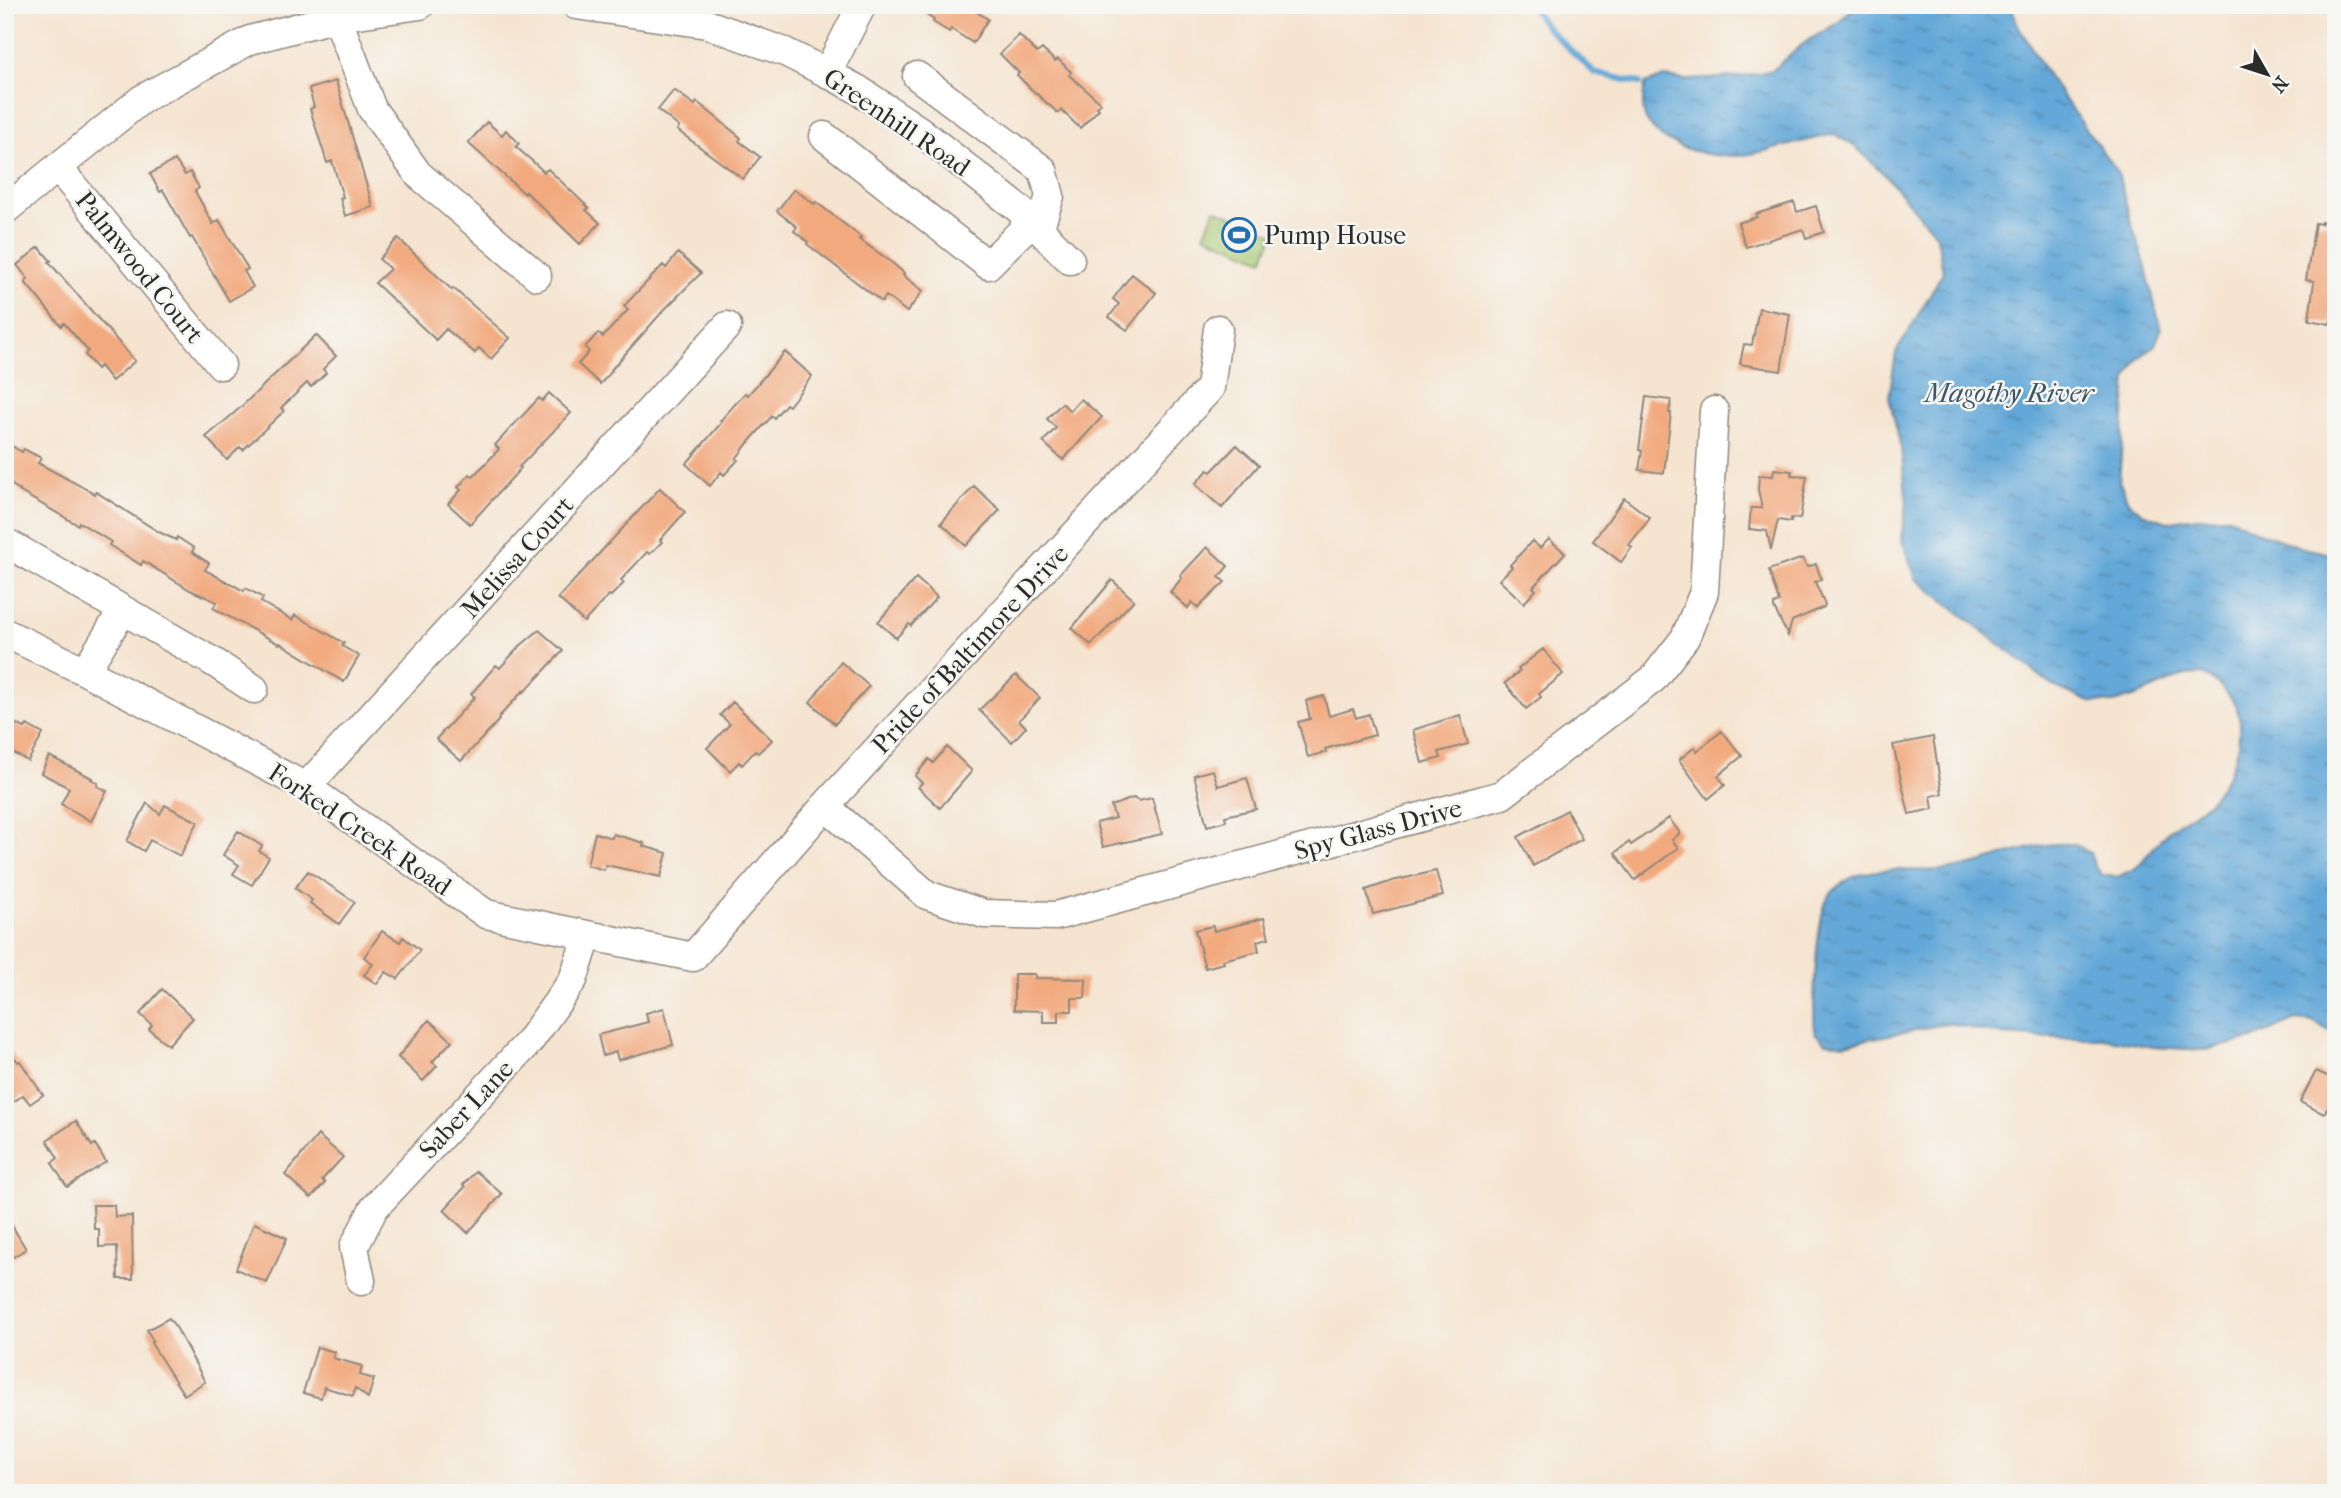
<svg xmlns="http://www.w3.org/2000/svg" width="2341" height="1498" font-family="'IM FELL French Canon',serif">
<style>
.green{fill:#a6c76f;stroke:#68794d;stroke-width:2}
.water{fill:url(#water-ripples);stroke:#476a82;stroke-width:2}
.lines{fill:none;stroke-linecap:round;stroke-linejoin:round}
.stream{stroke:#63a8d8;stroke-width:6}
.building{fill:#f2a97d}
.minor-casing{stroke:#90887e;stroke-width:31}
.minor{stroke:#fff;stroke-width:28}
.labels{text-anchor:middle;stroke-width:5;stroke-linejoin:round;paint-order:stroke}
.street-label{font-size:26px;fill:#2b2b2b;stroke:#f6f6f2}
.poi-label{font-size:26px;fill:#2b2b2b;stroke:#f6f6f2;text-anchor:start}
.water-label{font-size:28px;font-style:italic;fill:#3f5768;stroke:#f6f6f2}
</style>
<defs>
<pattern id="water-ripples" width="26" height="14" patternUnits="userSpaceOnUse" patternTransform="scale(1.75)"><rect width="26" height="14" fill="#63a8d8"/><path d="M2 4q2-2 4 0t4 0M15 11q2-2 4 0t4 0" fill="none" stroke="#5289af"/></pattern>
</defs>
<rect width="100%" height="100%" fill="#f6f6f2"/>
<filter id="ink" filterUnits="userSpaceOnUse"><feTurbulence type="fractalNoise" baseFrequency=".0143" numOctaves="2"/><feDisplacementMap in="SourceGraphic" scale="14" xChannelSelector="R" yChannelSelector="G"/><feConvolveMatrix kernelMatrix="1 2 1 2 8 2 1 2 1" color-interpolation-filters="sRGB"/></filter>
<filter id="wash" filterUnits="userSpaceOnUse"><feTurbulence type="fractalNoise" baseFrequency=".00686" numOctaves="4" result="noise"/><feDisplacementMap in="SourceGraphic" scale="28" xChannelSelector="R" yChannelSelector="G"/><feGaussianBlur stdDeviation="1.57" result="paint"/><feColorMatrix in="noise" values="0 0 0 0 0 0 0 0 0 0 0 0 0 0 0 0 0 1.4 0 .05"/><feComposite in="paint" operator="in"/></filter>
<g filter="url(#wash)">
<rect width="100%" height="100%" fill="#f5e4d0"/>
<path class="green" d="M1215,209L1274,234L1263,260L1204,235Z"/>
<path class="water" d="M1856,5H2011L2017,23L2048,76L2118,173L2130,219L2145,264L2161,330L2155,345L2139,358L2127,378L2119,481L2128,501L2142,513L2167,522L2189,518L2229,517L2261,533L2303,548L2336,555V1035L2314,1022L2296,1020L2252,1039L2205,1050L2153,1047L2103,1038H2052L2002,1035L1949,1023L1844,1044L1826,1042L1815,1033C1813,1006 1815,917 1829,896C1835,888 1846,880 1855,876C1883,866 1915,872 1945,870C1987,866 2028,841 2071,844C2077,844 2084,850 2090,853L2094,865L2102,875L2117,877L2136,868L2170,829L2209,802L2229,774L2238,748L2240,721L2236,705L2222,687L2203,674L2184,675L2139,695L2114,703L2090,702L2053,686L1916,579L1901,537L1907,504L1901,448L1889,397L1896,353L1943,272L1937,236L1887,177L1858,149L1834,134C1806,140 1778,149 1750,154C1718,160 1666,151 1647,121C1641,111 1643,95 1645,84L1665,77L1687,80L1746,76L1773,70L1803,44L1840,21Z"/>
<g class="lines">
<path class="stream" d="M1530,5L1546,27L1595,73L1640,83"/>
</g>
<g id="blocks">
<path class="building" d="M912,5H965L988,19L973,43L951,29L949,32L933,22L934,20Z
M1019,35L1037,53L1042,49L1055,61L1058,59L1071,72L1069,75L1101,103L1097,107L1099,109L1080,128L1061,110L1058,113L1030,88L1017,75L1019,73L1000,54Z
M336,81L373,207L345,216L340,198L343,197L332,161L327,163L310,109L314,107L309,89Z
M674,90L695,105L697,102L712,114L741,138L739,141L760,157L743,179L677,130L679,127L658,110Z
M487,122L502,135L506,130L519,143L516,147L531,160L544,172L548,169L589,208L586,210L600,223L580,244L526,192L525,194L468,143Z
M175,160L185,175L190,172L199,188L195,191L213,224L219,220L248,269L244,271L253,287L229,301L192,237L190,238L163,190L160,192L150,174Z
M794,189L814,204L816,202L861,237L859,239L890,261L904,273L903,275L923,291L907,312L886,296L882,302L807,244L808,242L794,231L797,227L777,211Z
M1794,202L1797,212L1816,206L1824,232L1806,238L1803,229L1746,247L1738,223L1757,217L1756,214Z
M2321,222L2336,225V309H2333L2330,324L2309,320L2314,281L2306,280L2315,223L2321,224Z
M398,238L452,290L453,288L510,338L491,359L479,348L475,353L446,329L436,340L375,283L390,269L379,259Z
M39,247L51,261L49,262L135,361L112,381L100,366L97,369L85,355L88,351L64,323L61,326L25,282L28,279L17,265Z
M678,253L701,273L663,311L611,370L612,371L600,384L578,364L589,352L585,347L598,333L603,337L628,310L624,306L663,265L666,268Z
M1132,274L1156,293L1127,330L1109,317L1119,304L1113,299Z
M1759,308L1790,314L1781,371L1740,364L1744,344L1752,345Z
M316,335L336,356L323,369L326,373L311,387L307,383L281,408L284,411L243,450L240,447L227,460L206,437L240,408Z
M785,352L812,376L789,406L786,404L774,418L772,416L748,443L736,459L738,460L724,475L721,472L710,486L686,464L722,422L720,421L745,393L748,395Z
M549,393L571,413L519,467L521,468L470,524L448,504L461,490L458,487L470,474L473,476L488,461L499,449L495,445L539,398L542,401Z
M1646,397L1671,400L1669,413H1671L1664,473L1639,470L1642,451L1639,450Z
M1081,399L1102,417L1063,460L1043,442L1056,428L1047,419L1062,403L1070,411Z
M5,442L22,452L24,449L41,458L38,463L95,494L96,492L159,532L176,540L177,537L194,548L192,552L209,563L205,570L244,591L246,588L263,598L261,602L292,620L295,615L344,643L342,646L359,656L344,682L280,643L279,644L213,608L217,602L190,590L143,561L141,565L109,545L111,542L79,522L78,525L19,491L20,490L5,481Z
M1237,445L1259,465L1222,508L1195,484L1208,470L1211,472Z
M1774,469L1792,471L1791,475L1807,476L1800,519L1791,518V522L1778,520L1771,550L1767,531L1749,529L1751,508H1762L1758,490L1759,475L1773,476Z
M974,486L1000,510L966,546L941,523Z
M660,488L685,512L660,540L662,542L650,554L647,552L621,580L624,583L611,596L609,595L584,622L558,598Z
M1624,498L1650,518L1629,545L1632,547L1621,562L1593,541Z
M1549,539L1565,553L1533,587L1536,590L1524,603L1499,580L1512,567L1510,565L1532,541L1540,548Z
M1207,547L1228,566L1219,577L1225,582L1198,608L1192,602L1188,608L1170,592L1182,578L1180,576Z
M1803,558L1807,567L1816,564L1821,579L1815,582L1825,604L1824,607L1792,621L1788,636L1774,608V604L1779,602L1769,570Z
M916,578L937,597L911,626L909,624L896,638L878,622Z
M1112,580L1134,600L1091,645L1072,628Z
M539,630L563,651L524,692L523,691L498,718L499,720L461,761L436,739L475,697L471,694L496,665L500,668L519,647Z
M1543,649L1563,674L1539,694L1541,697L1526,709L1505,683L1520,671L1518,669Z
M841,662L869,686L835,724L810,702Z
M1016,675L1040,698L1019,720L1026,727L1012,742L979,710Z
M1324,696L1329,716L1353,709L1356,718L1369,714L1375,735L1325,749L1326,752L1308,757L1298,722L1310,719L1306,701Z
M733,702L772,740L758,753L755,751L742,765L739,762L730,771L707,748L730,724L720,715Z
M1460,715L1468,744L1439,752L1441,758L1422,763L1413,730Z
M5,719L25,728L27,725L43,734L28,761L5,749Z
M1722,731L1742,756L1718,776L1725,785L1708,799L1679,760L1695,747L1697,751Z
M1933,737L1942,794L1931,796L1933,809L1909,814L1893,745Z
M947,747L972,771L940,808L918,787L922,783L915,776L929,759L933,763Z
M49,756L92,778L91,779L98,783L97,786L107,791L91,821L61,804L69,788L41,773Z
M1213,770L1218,786L1247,778L1256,809L1225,816L1226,821L1207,826L1194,775Z
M1133,798L1139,801L1152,798L1162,834L1103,847L1096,823L1115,818L1111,806Z
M147,803L160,814L165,805L198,822L180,856L150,840L144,851L127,841Z
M1567,810L1582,839L1533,866L1518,837Z
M1669,818L1680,833L1672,840L1678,848L1635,880L1615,853L1629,842L1631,845Z
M238,831L262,846L259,851L269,857L252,885L233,874L239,865L223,855Z
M595,833L612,838L613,834L644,843L643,846L667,853L661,877L606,865L604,870L587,865Z
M308,871L355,902L339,924L310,903L312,900L295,888Z
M1436,871L1443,896L1373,914L1366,890L1392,881Z
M1264,918L1269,938L1257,941L1259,951L1223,960L1224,963L1205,968L1195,930L1213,926L1214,931Z
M382,931L400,942L403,937L420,950L398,979L386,972L377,984L364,975L373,964L364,957Z
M1014,974H1035V978L1086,979L1085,998H1072V1011H1059V1022H1043V1011L1014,1010Z
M162,989L193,1018L168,1045L149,1029L152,1025L140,1014Z
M664,1008L673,1045L618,1060L616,1052L603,1056L598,1035L648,1022L646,1013Z
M429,1020L452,1041L432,1062L437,1066L423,1081L398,1057Z
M5,1045L18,1062L20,1061L43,1095L30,1104L23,1095L5,1108Z
M2316,1071L2336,1080V1111L2328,1107L2324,1114L2300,1102Z
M76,1121L92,1146L95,1144L106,1162L67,1187L52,1163L58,1158L47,1140Z
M318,1135L343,1157L322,1180L325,1183L311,1198L285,1175Z
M476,1171L502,1194L468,1233L444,1210L465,1187L463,1185Z
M93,1205H114L115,1217L132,1216L133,1279H118L117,1246L99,1247V1229H94Z
M5,1214L26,1249L5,1262Z
M254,1223L287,1238L267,1283L236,1269Z
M169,1318L177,1329L205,1382L184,1395L151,1343L153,1341L147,1330Z
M317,1347L335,1352L333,1358L362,1366L360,1375L374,1379L368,1398L355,1388L353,1396L324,1387L321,1398L303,1393Z"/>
</g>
</g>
<g filter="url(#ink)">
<use href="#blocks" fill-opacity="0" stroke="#90887e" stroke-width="2"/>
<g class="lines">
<g class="minor-casing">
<path id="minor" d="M576,5L707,24L785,52L827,73L857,89L920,131L1019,209L1070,260
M337,17L372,109L418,174L537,276
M827,73L862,5
M917,76L1043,170L1050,196L1039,230
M824,136L988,265L1032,221
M59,169L221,365
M5,210L142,99L250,40L337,17L420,5
M5,542L215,663L254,689
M5,633L85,671L306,787L486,914L693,957L825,806L1210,388L1218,329
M85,671L123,610
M306,787L727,326
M825,806L927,895L984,914L1056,916L1502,795L1653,679L1685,638L1704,592L1714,411
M361,1281L354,1247L374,1208L529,1042L573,980L587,937"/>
</g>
<use href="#minor" class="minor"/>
</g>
</g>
<defs>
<g id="stadium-ring" transform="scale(1.75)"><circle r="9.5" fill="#f6f6f2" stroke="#1f6fb2" stroke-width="1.5"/><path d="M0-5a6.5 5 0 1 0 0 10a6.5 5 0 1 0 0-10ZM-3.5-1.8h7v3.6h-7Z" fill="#1f6fb2"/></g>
</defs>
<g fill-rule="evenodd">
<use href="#stadium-ring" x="1239" y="235"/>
</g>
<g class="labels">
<g class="street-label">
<text transform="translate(897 122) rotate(34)" y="9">Greenhill Road</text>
<text transform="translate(140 267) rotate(51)" y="9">Palmwood Court</text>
<text transform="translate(517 557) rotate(-48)" y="9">Melissa Court</text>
<text transform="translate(970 649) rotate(-47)" y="9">Pride of Baltimore Drive</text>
<text transform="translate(360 829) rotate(34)" y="9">Forked Creek Road</text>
<text transform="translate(1378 829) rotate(-15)" y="9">Spy Glass Drive</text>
<text transform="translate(466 1109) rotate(-47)" y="9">Saber Lane</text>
</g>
<g class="poi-label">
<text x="1264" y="244">Pump House</text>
</g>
<g class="water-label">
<text x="2009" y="402">Magothy River</text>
</g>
</g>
<rect width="2341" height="1498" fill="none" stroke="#f6f6f2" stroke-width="28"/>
<g transform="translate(2267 74) rotate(129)" stroke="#f6f6f2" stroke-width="5" paint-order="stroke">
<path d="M0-5L12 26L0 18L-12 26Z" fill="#2b2b2b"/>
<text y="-10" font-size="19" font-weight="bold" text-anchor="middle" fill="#2b2b2b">N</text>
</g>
</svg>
